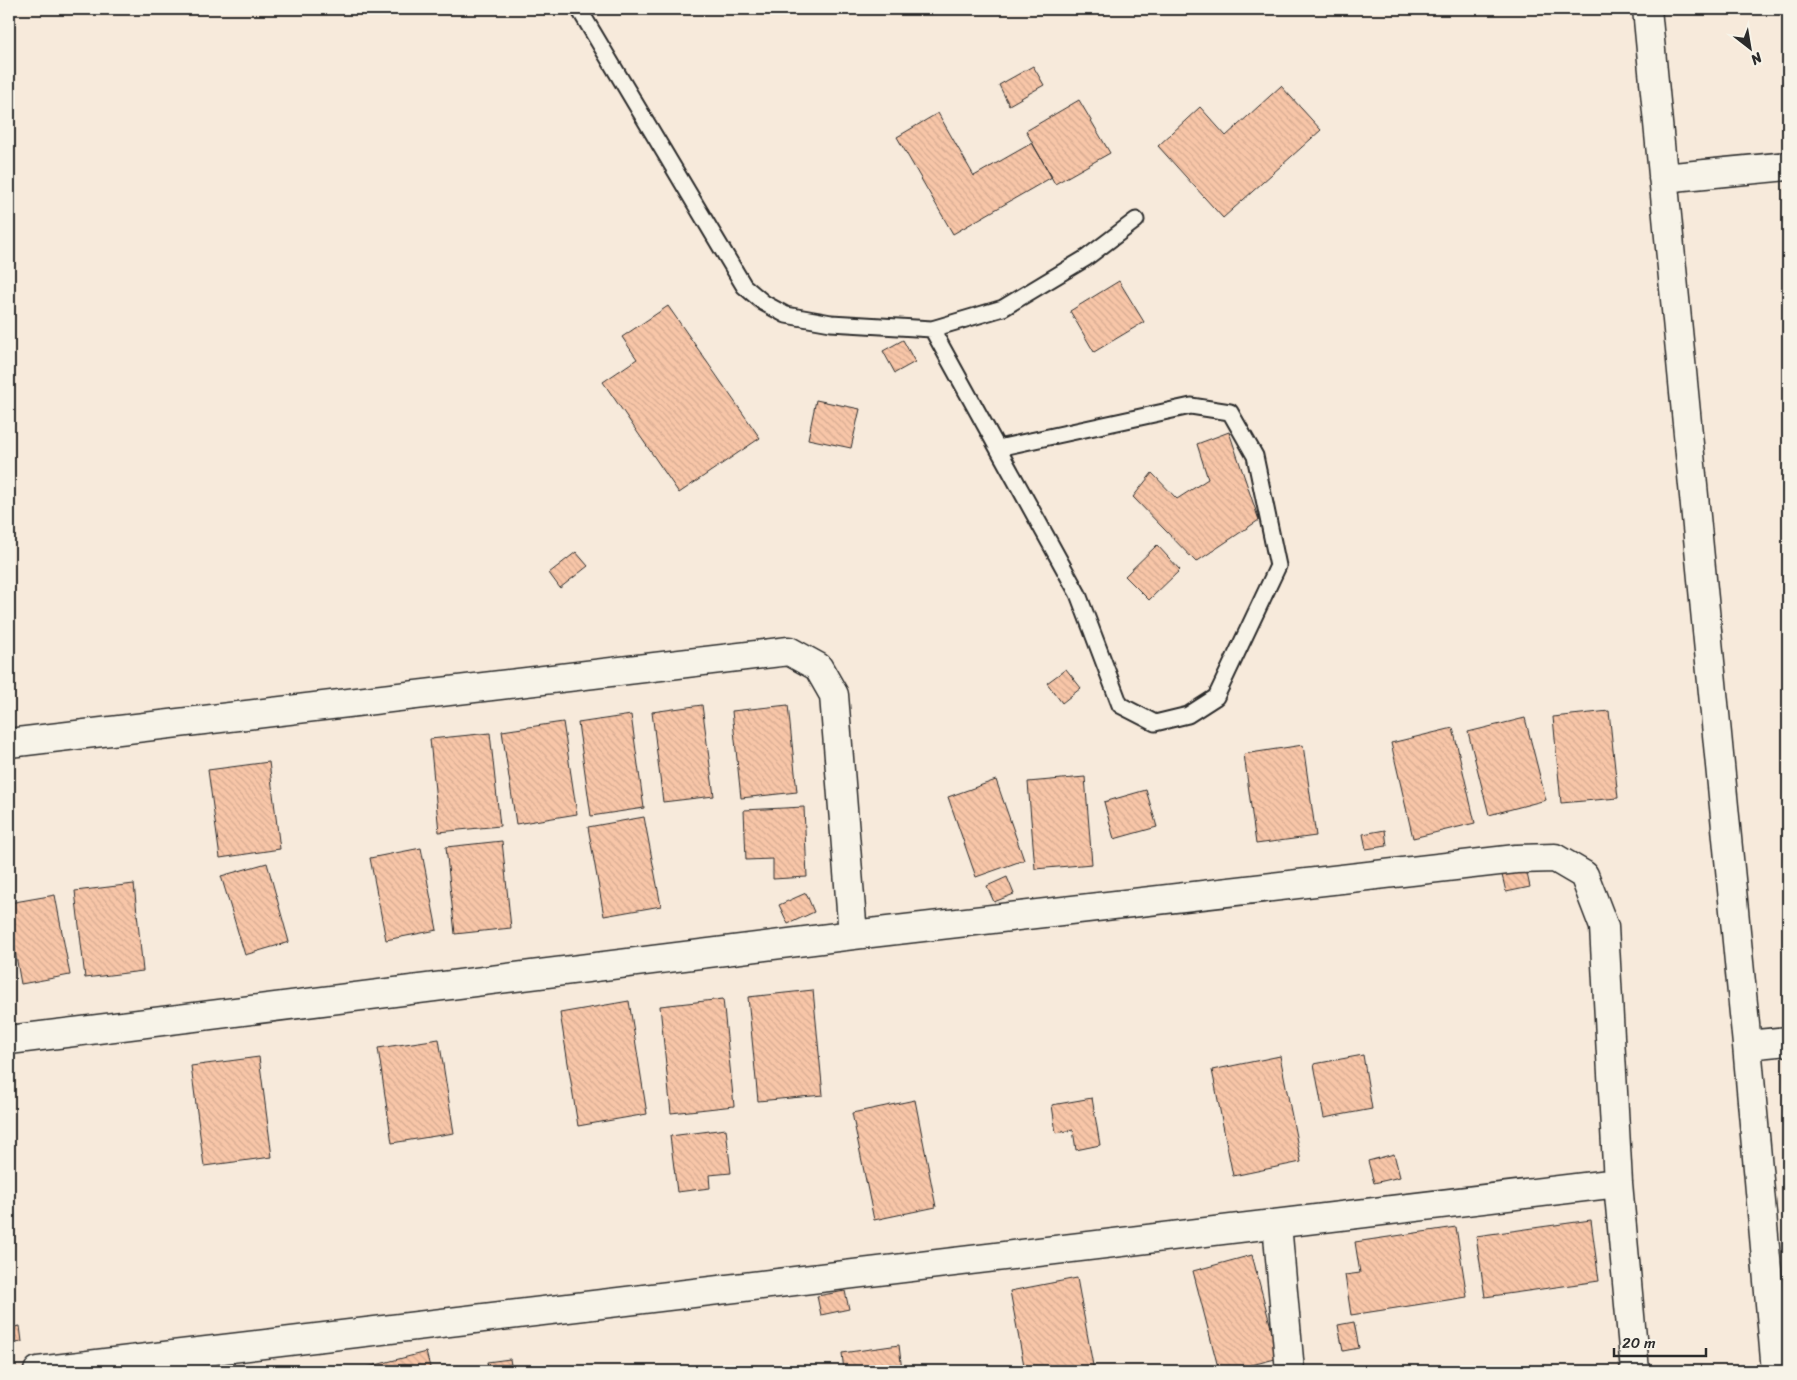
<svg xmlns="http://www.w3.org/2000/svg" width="1797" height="1380" font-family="Sriracha,sans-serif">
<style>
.building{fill:url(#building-back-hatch);stroke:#2b2b2b}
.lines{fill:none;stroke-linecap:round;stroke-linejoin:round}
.service-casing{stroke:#2b2b2b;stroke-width:19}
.minor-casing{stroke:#2b2b2b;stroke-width:31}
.service{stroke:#f7f3e8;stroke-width:15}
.minor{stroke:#f7f3e8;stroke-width:28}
</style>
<defs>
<pattern id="building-back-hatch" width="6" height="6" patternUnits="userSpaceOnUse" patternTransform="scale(1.25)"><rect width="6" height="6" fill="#f8c6a8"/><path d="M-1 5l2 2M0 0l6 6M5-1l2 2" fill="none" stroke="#d5aa91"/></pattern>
</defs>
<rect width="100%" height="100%" fill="#f7eadb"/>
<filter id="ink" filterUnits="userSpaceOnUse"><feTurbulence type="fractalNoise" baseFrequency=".02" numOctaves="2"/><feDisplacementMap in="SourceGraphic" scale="10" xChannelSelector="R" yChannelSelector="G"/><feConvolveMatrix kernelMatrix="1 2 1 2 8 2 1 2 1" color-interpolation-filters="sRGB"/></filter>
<g filter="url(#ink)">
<path class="building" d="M1033,66L1044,85L1009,105L999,85Z
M1281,86L1321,130L1223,218L1158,146L1200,107L1226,136Z
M1079,100L1110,153L1055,184L1026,131Z
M938,113L974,176L1032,143L1052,177L953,234L897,137Z
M1119,281L1144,322L1094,352L1070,311Z
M668,306L760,438L679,493L603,382L637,359L622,337Z
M903,340L915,362L895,373L883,351Z
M816,400L860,409L851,448L808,439Z
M1229,432L1259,520L1196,562L1133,497L1152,473L1177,499L1208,479L1197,444Z
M1157,545L1180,570L1149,600L1125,576Z
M576,552L588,566L560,588L549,573Z
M1066,669L1081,688L1062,703L1047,683Z
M702,705L714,796L663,802L652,712Z
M788,705L797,792L741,798L732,711Z
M1609,711L1618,798L1561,803L1553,717Z
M631,715L644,808L591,816L578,723Z
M1525,718L1546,800L1489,815L1468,732Z
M563,722L577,814L516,824L502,731Z
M1453,728L1475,823L1413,838L1391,743Z
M490,733L500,826L439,832L430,739Z
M1303,745L1316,836L1256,844L1244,754Z
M269,762L280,849L220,858L208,770Z
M1085,777L1092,864L1035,869L1028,782Z
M996,780L1024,860L976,877L948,797Z
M1146,790L1157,827L1114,839L1104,802Z
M804,807L807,877L773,879V859L746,860L744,810Z
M644,817L661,906L604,916L588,827Z
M1385,830L1387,846L1366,849L1363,834Z
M502,841L511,928L455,934L446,847Z
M421,848L437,930L386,940L370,858Z
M267,863L289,942L245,955L221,876Z
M1526,869L1530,887L1506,892L1502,875Z
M1007,877L1014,894L994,902L987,886Z
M134,884L143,971L85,978L75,891Z
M806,893L814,912L788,924L779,905Z
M55,895L70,975L21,984L9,917V903Z
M813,990L823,1095L758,1101L748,997Z
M723,999L734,1106L671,1113L660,1006Z
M629,1001L647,1114L578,1126L560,1013Z
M439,1039L454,1133L392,1143L378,1048Z
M1363,1055L1372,1109L1324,1118L1314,1064Z
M1280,1056L1301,1162L1233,1176L1212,1070Z
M259,1057L272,1157L204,1166L191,1066Z
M1092,1098L1100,1145L1076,1150L1073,1130L1056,1133L1052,1105Z
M915,1100L936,1207L874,1220L852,1113Z
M726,1129L731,1173L709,1175L710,1188L677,1192L670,1136Z
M1394,1154L1400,1177L1374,1183L1368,1161Z
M1591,1220L1599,1281L1485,1297L1476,1236Z
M1456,1227L1467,1297L1351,1315L1345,1275L1360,1273L1355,1242Z
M1252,1255L1279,1358L1228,1371H1219L1193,1271Z
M1077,1278L1094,1371H1025L1010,1291Z
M845,1291L849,1309L821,1315L817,1296Z
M1354,1322L1359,1348L1343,1351L1338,1325Z
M20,1326L22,1342L9,1344V1328Z
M899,1345L902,1371H844L842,1353Z
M426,1352L431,1371H365L364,1368Z
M510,1359L512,1371H489L487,1362Z"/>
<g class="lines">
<g class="service-casing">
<path id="service" d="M579,9L744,286L764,303L786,315L831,323L932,329L1003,308L1086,258L1136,220
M932,329L1078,594L1120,705L1155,723L1188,715L1216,697L1278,566L1255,456L1230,412L1191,406L998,448"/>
</g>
<g class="minor-casing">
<path id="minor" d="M1647,9L1747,1045L1776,1371
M1663,178L1788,166
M9,743L789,651L818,667L834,695L853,935
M9,1040L853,935L1516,859L1555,858L1584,875L1604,927L1618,1183L1635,1371
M1747,1045L1788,1041
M1277,1224L1290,1371
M38,1371L1618,1183"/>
</g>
<use href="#service" class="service"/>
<use href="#minor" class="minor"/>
</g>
</g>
<rect width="1797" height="1380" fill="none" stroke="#f7f3e8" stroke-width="30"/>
<rect x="15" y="15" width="1767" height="1350" fill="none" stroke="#2b2b2b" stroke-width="2" filter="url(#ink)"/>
<g transform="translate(1750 48) rotate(149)" stroke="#f7f3e8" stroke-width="4" paint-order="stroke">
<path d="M0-4L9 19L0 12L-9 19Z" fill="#2b2b2b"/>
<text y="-8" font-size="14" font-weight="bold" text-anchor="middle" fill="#2b2b2b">N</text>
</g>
<path d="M1614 1348v8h92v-8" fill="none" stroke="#2b2b2b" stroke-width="2.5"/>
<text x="1622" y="1348" font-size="15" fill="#2b2b2b" stroke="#f7f3e8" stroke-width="4" paint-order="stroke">20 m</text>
</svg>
